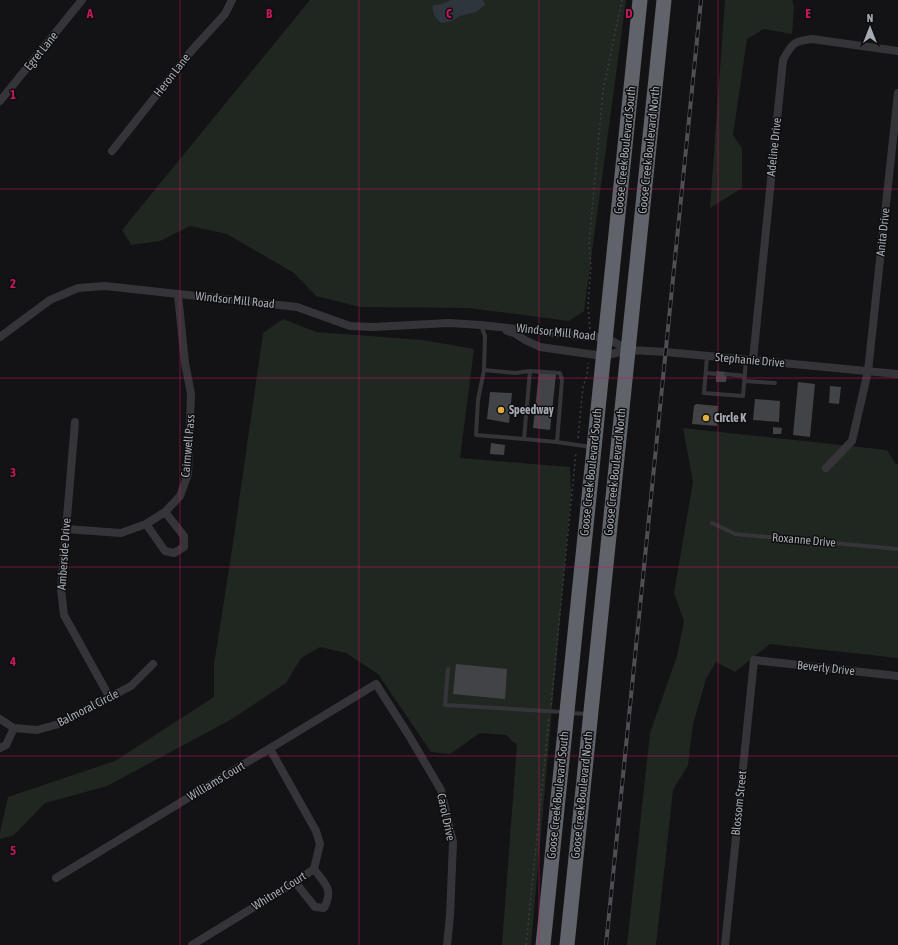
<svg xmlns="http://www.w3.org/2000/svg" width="898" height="945" font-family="'Asap Condensed',sans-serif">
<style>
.green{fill:#202721}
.water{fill:#2e353c}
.building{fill:#424347}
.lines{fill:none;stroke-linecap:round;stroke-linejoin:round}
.path{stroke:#3b3c40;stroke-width:1.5;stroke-dasharray:2 3;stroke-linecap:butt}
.lane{stroke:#353539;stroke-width:4}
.street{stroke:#353539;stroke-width:8}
.highway{stroke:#61636a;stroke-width:15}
.rail-casing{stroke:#4e4f54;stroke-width:4}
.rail{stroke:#0e0e0f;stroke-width:2.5;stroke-dasharray:8;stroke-linecap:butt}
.grid{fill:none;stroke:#c2185b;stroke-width:1;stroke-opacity:0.55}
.poi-dot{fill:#deae41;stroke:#0e0e0f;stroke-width:1.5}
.labels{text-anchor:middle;stroke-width:3;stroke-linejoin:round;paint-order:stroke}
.street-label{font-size:12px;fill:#a6aab4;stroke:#0e0e0f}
.poi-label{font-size:12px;font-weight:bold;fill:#a6aab4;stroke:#0e0e0f;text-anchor:start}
.grid-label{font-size:13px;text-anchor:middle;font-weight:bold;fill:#c2185b;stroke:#0e0e0f;stroke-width:3;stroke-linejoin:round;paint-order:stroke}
</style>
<rect width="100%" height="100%" fill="#131315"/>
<path class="green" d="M310,0H626L584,311L569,321L469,308L360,307L316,296L294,273L227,234L190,226L160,241L131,245L122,230Z
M725,0H792L794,6L792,34L764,29L747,39L733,135L742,148V188L710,208Z
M283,319L316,332L423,340L474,349L460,458L570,467L571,494L531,945H502L517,745L506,735L480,733L450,754L431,752L378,674L346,653L320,647L301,658L286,683L232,719L107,786L45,803L14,835L0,839V832L8,797L115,761L214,697V664L232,550L263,333Z
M683,428L887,450L896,464H898V658L770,644L735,672L716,662L706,679L693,724L688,765L673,790L656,945H627L650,733L677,656L684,621L674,593L693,482Z"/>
<path class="water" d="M451,0H483L485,5L476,12L460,16L452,21L441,23C436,18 431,13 433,5L442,4Z"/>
<path class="building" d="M716,371L727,372L726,382H716Z
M539,372L556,374L550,430L533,428Z
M798,382L815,384L810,437L793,435Z
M830,386L841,387L839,404L829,403Z
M490,392L512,393L509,423L487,419Z
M755,399L780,401L779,422L753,420Z
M696,404L718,406L717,426L692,424L694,406Z
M773,427L782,428L781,434H773Z
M491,443L505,445L504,455L490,454Z
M456,664L507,669L505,699L453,694Z"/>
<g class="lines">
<path class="path" d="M590,329L588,305L591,266L589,243L603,91L622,0
M578,438L583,387L587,375L588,363
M551,705L576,452
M526,945L549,718"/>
<path class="lane" d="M481,325L485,336L484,370L515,373L530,371L560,373L562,380L557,442L591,447
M707,356L704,393L743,396L746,359
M484,370L478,400L476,435L524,439
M530,371L524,439L557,442
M706,373L716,374
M726,374L745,376
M744,381L775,383
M712,523L735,534L898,549
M448,669L445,705L563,712
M570,713L587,714"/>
<path class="street" d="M0,101L82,0
M112,151L193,49L225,14L232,0
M507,331L514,333L525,340L540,347L603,356L628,350L666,352L898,374
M0,337L50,300L78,288L105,286L297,307L350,326L373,327L449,323L481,325L590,337H605L628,350
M753,360L783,60C792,43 794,41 812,39L898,51
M75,422L61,589L64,615L110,698
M826,468L852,441L868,371L898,93
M146,524L165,551L174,553L184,547V536L165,512
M66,529L121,533L146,524L165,512L180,496L188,474L191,394L185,363L178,295
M0,719L14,728L37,730L59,724L131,686L153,664
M0,748L6,745L14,728
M56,878L376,684L408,734L441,790L453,842L450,916L447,945
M295,882L315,907L324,908C334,889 325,884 314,869
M192,945L295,882L314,869L320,844L316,831L270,749
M725,945L754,660L898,676"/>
<path class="highway" d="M543,945L640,0
M567,945L664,0"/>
<g class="rail-casing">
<path id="rail" d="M606,945L701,0"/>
</g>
<use href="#rail" class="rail"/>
</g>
<path class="grid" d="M180,0V945M359,0V945M539,0V945M718,0V945M0,189H898M0,378H898M0,567H898M0,756H898"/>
<g class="poi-dot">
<circle cx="501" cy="410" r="4"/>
<circle cx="706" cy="418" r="4"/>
</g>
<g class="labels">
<g class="street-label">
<text transform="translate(41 51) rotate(-51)" y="4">Egret Lane</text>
<text transform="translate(172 75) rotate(-52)" y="4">Heron Lane</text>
<text transform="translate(774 147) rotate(-84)" y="4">Adeline Drive</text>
<text transform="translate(625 150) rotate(-84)" y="4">Goose Creek Boulevard South</text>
<text transform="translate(649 150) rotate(-84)" y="4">Goose Creek Boulevard North</text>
<text transform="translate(883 232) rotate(-84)" y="4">Anita Drive</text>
<text transform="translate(235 300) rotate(6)" y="4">Windsor Mill Road</text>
<text transform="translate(556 332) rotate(6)" y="4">Windsor Mill Road</text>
<text transform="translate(750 360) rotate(5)" y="4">Stephanie Drive</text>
<text transform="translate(188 446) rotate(-85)" y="4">Cairnwell Pass</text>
<text transform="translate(591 472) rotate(-84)" y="4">Goose Creek Boulevard South</text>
<text transform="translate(615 472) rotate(-84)" y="4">Goose Creek Boulevard North</text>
<text transform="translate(804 540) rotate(5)" y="4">Roxanne Drive</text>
<text transform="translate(64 554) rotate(-86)" y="4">Amberside Drive</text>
<text transform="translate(826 668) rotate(6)" y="4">Beverly Drive</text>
<text transform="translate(88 708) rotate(-27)" y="4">Balmoral Circle</text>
<text transform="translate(216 781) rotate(-31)" y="4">Williams Court</text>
<text transform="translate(558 795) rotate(-84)" y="4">Goose Creek Boulevard South</text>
<text transform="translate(582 795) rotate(-84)" y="4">Goose Creek Boulevard North</text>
<text transform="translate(739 803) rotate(-84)" y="4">Blossom Street</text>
<text transform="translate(446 817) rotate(78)" y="4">Carol Drive</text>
<text transform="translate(279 891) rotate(-32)" y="4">Whitner Court</text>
</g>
<g class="poi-label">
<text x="509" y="414">Speedway</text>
<text x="714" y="422">Circle K</text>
</g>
</g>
<g class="grid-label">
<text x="90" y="18">A</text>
<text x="269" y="18">B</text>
<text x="449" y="18">C</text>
<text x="629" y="18">D</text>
<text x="808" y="18">E</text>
<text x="13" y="99">1</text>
<text x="13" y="288">2</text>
<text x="13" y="477">3</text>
<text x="13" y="666">4</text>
<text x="13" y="855">5</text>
</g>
<g transform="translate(870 28)" stroke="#0e0e0f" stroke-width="3" paint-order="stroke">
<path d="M0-3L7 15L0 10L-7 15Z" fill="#a6aab4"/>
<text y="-6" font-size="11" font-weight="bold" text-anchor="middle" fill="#a6aab4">N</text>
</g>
</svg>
